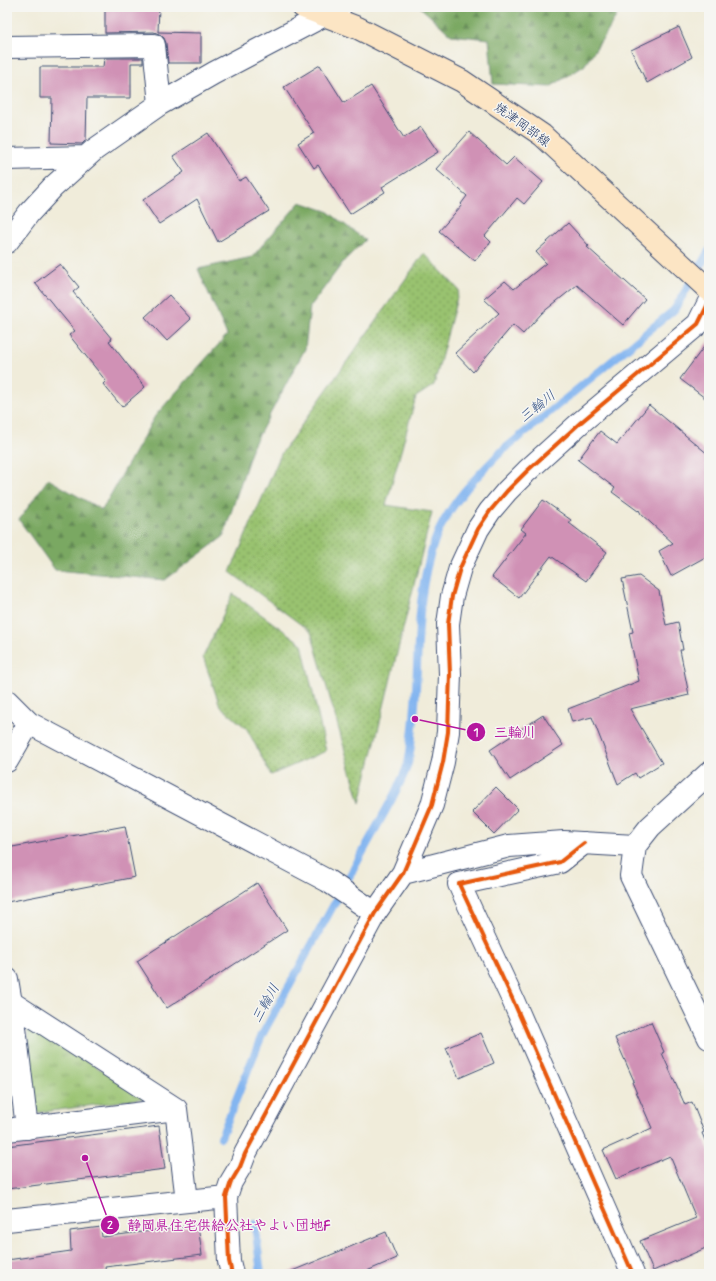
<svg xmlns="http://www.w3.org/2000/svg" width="716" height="1281" font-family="Mynerve,'Klee One',sans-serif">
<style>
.grass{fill:url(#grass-dots);stroke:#5a7866}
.forest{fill:url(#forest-firs);stroke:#4a6c60}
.park{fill:url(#park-tufts);stroke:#5a7866}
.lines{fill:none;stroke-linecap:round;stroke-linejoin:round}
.stream{stroke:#83b5f0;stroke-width:8}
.building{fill:#d091b5}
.minor-casing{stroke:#3b4b71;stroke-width:24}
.tertiary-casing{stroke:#3b4b71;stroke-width:24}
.secondary-casing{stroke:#3b4b71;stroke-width:24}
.minor{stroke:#fff;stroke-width:22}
.tertiary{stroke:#fff;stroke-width:22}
.secondary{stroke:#fce5c4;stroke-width:22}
.cycleway-casing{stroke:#f6f6f2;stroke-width:6}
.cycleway{stroke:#e8590c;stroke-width:4}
.labels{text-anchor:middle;stroke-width:3;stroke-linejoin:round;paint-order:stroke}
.street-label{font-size:13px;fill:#1b2f5e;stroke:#f6f6f2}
.water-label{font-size:14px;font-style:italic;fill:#3a578a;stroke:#f6f6f2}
.leader{fill:none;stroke:#b5179e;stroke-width:1.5}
.callout-dot{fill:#b5179e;stroke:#f6f6f2;stroke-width:1.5}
.mark-label{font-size:12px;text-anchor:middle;font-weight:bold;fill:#fff}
.callout-label{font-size:14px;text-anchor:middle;font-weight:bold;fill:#b5179e;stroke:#f6f6f2;stroke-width:3;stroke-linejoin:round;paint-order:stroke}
</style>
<defs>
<pattern id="grass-dots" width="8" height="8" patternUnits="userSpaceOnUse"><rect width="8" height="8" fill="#99c26f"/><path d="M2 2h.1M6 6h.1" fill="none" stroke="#7c9e5e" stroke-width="1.8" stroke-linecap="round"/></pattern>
<pattern id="forest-firs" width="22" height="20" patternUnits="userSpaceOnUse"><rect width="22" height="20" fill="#7aa862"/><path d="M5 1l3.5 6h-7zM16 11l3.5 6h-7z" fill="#638954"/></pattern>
<pattern id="park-tufts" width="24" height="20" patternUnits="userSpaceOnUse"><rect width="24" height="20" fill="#99c26f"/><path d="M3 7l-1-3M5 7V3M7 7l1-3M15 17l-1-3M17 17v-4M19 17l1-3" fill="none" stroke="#7c9e5e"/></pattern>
</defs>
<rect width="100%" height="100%" fill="#f6f6f2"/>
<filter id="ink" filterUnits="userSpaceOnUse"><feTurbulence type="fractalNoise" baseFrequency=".025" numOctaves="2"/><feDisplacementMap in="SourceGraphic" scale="8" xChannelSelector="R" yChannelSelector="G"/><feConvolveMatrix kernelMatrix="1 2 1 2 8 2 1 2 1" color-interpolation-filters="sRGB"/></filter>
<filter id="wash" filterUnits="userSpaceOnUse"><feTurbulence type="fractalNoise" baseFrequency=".012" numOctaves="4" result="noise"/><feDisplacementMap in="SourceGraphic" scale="16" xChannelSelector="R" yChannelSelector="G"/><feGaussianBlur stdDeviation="0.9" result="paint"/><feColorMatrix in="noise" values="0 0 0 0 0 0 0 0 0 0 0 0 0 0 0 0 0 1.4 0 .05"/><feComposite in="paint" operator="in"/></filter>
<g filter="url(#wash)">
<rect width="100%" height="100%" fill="#f0ecda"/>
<path class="grass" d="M424,253L459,290L434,385L416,397L386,505L432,512L360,803L311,632L230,572L281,454Z
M233,594L302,644L326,751L271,775L247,729L220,706L203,657Z"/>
<path class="forest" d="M420,7H621L608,31L584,66L550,87L493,84L489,39L451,35Z
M300,202L327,211L365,240L344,261L310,307L305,349L253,446L223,537L165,580L55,570L19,520L48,479L102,510L155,416L227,335L198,269L252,257Z"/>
<path class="park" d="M27,1023L146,1098L36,1113Z"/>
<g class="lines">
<path class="stream" d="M221,1137L262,1035L392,799C397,788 405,775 408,763C410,755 411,745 412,736C421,671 412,603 435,540C448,505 476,477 502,451L674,310L709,251
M255,1224L261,1274"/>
</g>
<g id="blocks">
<path class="building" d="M105,7H159L158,32L201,33V63H168L166,43L164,38L159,34L154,32L105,33Z
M679,27L692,57L647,83L631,50Z
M104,58H143V63H131V98H87L86,140L82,144L51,143L52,98H40V67H103Z
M320,65L344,103L371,86L404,138L421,127L438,152L382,187L385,192L350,214L318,165L314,168L298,143L314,133L284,87Z
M469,132L506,165L514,157L543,182L524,204L517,198L485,236L491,242L475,261L439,231L462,205L461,204L467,196L436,169Z
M208,133L239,181L246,177L269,211L218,242L197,199L159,224L143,200L184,172L173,156Z
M568,223L589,246L587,247L645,299L623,325L577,285L542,313L523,334L513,325L473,372L455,353L499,313L484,299L505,281L514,289L546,263L536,252Z
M60,264L79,287L73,292L112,339L109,341L145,387L122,407L103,384L106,381L69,335L75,331L35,283Z
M169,295L191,319L167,341L145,317Z
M709,340V401L680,379Z
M649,405L709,455V555L671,576L659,551L673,543L641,514L639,510L638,511L612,492L615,488L578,460L600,431L617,444Z
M543,500L571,520L569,523L607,552L586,581L551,556L519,598L492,577L526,533L521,529Z
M639,576L659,591L666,625L678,622L683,650H680L689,695L630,709L662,763L638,778L635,773L618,784L592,717L572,722L568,709L639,681L629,633L633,632L622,579Z
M543,715L563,745L510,780L490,750Z
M496,787L518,809L494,834L472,812Z
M125,826L135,877L7,902V848Z
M257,883L287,930L167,1008L137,961Z
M651,1022L664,1052L662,1053L685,1105L692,1102L704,1132L702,1133L709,1150V1249L708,1247L653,1271L640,1241L696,1218L670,1156L616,1179L603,1150L652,1128L632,1082L634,1081L615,1038Z
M481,1033L494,1063L459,1078L446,1048Z
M159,1126L165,1169L7,1189V1146Z
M198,1225L202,1255L105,1267L106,1272L90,1274H7V1260L71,1251L70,1231L101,1227L102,1237Z
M386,1232L397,1258L360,1274H285Z"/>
</g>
</g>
<g filter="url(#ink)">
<use href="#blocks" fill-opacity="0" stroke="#3b4b71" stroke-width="1"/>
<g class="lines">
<g class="minor-casing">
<path id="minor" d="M7,47L154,45L160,104
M7,159L86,157
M7,242L29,213L53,187L94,150L160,104L214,73L340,7
M7,701L29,723L328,881L375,913
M7,761L29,723
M584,843L560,862L459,884L512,998L633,1274
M403,873L509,846L564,842L635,846
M7,979L10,997L12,1003L27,1128
M12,1003L176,1109
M176,1109L187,1201
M7,1130L176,1109
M7,1220L226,1197
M232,1274L229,1261L226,1197L231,1182L240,1167L245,1154L375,913L403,873L432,805L443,762L448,732L450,674L448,624L452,596L460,568L478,529L490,511L507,491L527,471L580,423L698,324L709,302"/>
</g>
<g class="tertiary-casing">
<path id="tertiary" d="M709,773L650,827L635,846L631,876L709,1038"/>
</g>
<g class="secondary-casing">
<path id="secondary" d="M303,7L358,28L462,81L542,135L709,290"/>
</g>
<use href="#minor" class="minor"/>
<use href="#tertiary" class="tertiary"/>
<use href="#secondary" class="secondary"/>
<g class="cycleway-casing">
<path id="cycleway" d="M584,843L560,862L459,884L512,998L633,1274
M232,1274L229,1261L226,1197L231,1182L240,1167L245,1154L375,913L403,873L432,805L443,762L448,732L450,674L448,624L452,596L460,568L478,529L490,511L507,491L527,471L580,423L698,324L709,302"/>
</g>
<use href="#cycleway" class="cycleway"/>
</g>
</g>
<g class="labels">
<g class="street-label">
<text transform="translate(523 124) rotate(36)" y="5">焼津岡部線</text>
</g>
<g class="water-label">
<text transform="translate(537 406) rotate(-39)" y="5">三輪川</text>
<text transform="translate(265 1003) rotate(-61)" y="5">三輪川</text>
</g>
</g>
<path class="leader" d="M415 719L476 732M85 1158L110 1225"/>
<g class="callout-dot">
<circle cx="415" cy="719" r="4"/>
<circle cx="85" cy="1158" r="4"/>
<circle cx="476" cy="732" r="10"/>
<circle cx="110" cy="1225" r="10"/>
</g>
<g class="mark-label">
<text x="476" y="736">1</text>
<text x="110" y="1229">2</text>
</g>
<g class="callout-label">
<text x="515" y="737">三輪川</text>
<text x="229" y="1230">静岡県住宅供給公社やよい団地F</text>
</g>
<rect width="716" height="1281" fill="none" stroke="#f6f6f2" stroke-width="24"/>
</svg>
